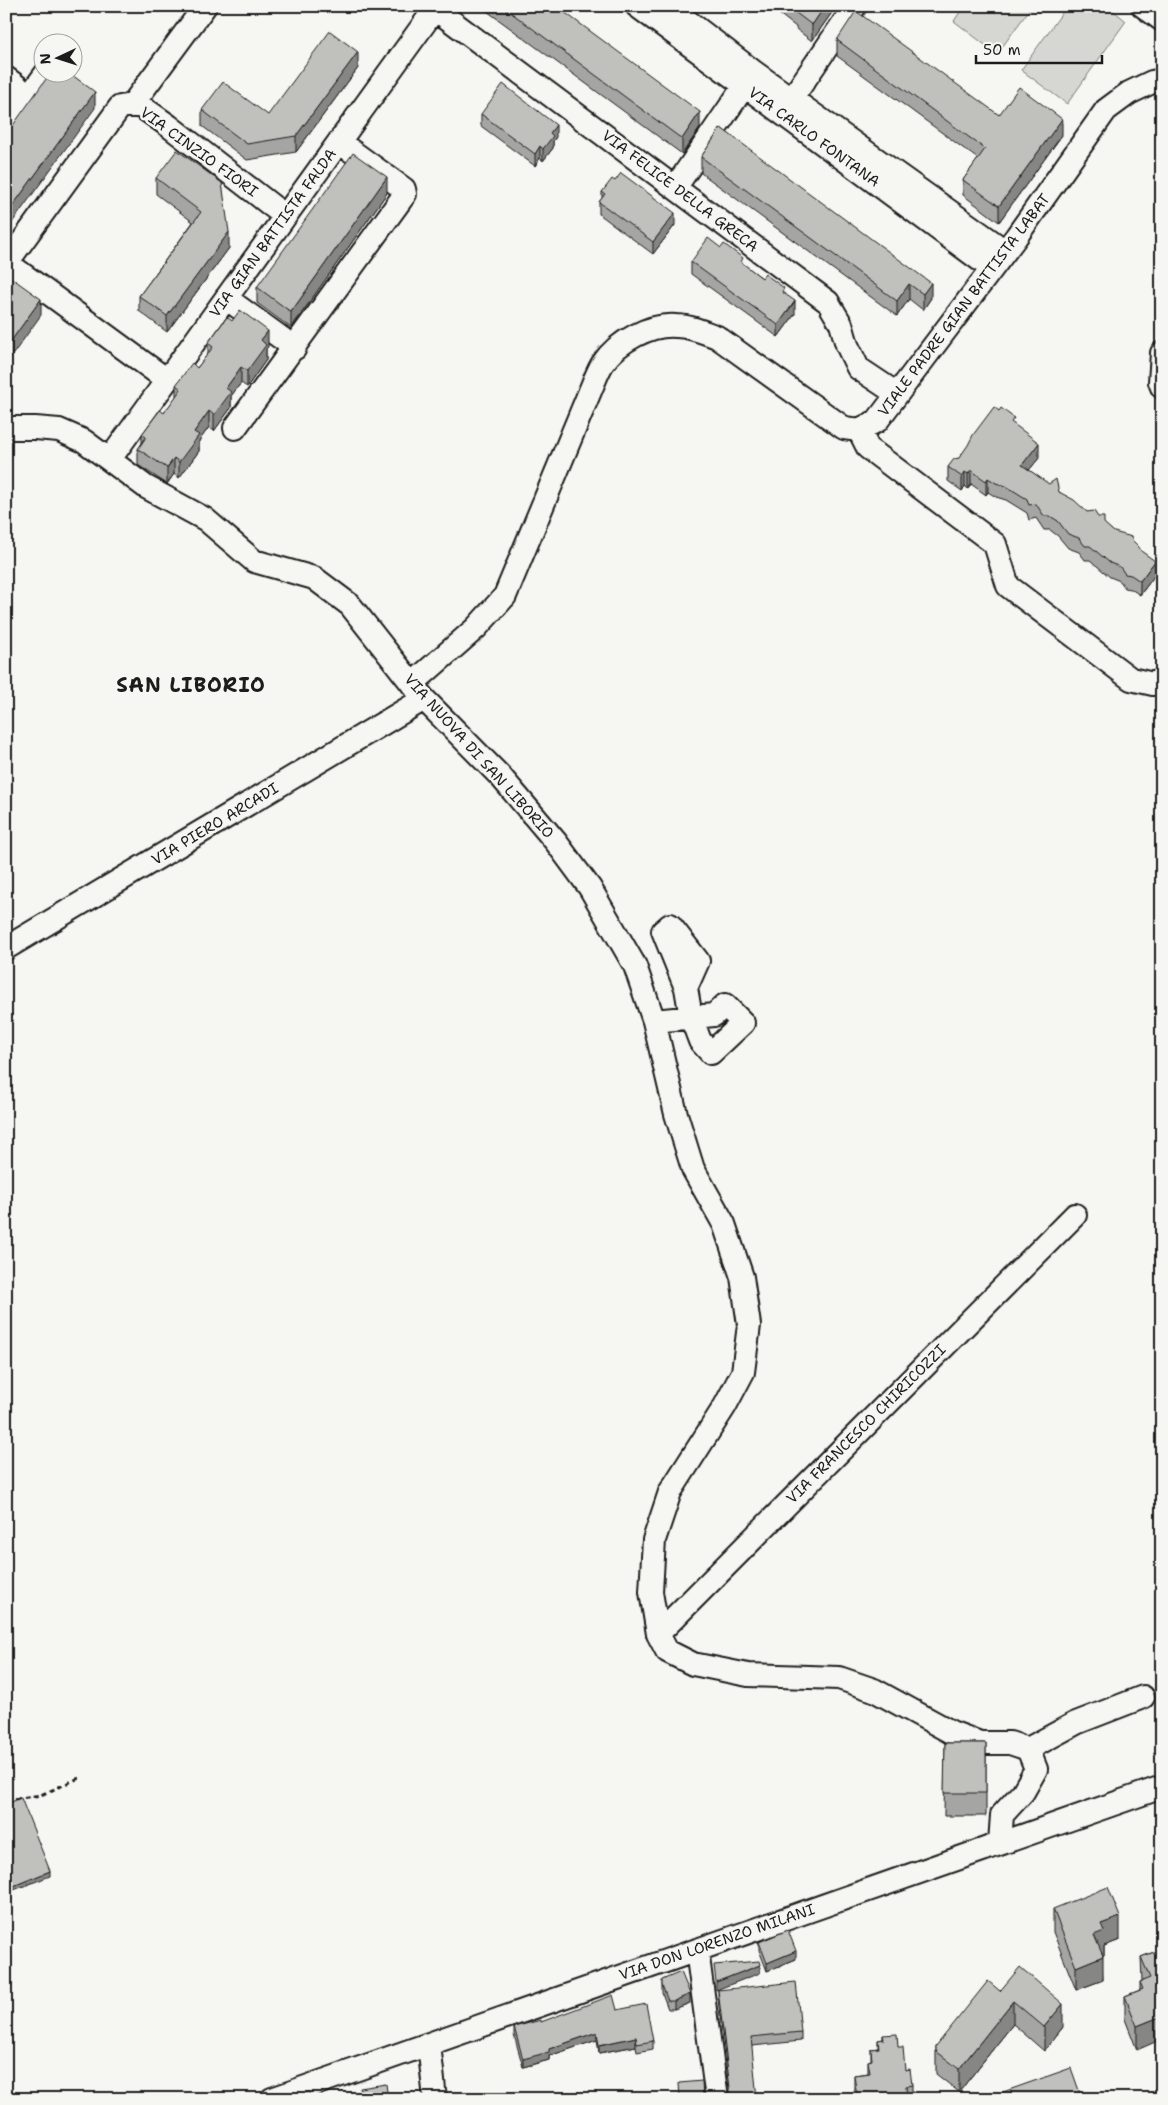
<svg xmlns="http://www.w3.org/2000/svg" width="1168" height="2105" font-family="'Shantell Sans',sans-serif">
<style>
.green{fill:#d6d6d2;stroke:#797977}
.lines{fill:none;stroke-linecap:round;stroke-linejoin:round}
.minor-casing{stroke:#1c1c1c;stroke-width:26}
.path{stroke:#1c1c1c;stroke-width:3;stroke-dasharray:5 4;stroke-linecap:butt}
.minor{stroke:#f6f6f2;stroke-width:22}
.wall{fill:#a5a5a3;stroke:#1c1c1c}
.shaded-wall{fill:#868684;stroke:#1c1c1c}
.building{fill:#c0c0bd;stroke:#1c1c1c}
.labels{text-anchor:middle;stroke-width:5;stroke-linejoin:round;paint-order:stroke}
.street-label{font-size:15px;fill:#1c1c1c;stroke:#f6f6f2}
.district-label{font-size:20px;font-weight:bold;letter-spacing:1px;fill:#1c1c1c;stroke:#f6f6f2}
</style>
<rect width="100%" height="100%" fill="#f6f6f2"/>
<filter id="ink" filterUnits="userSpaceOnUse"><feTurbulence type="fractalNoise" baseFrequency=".02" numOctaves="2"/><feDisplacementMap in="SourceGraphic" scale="10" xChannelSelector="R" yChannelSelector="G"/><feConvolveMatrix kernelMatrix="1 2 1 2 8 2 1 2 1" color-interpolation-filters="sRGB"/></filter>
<g filter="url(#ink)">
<path class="green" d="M964,6H1032L997,54L954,21Z
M1067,6H1108L1126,21L1067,104L1021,70Z"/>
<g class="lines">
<g class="minor-casing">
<path id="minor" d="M637,6L991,268
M668,6L754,72L1005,251
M1143,6L1162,20
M435,9L828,302L841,324L847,345L858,368L897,394
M6,78L18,87L6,103
M132,105L205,6
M784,110L855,6
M6,128L47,72
M675,188L753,73
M6,262L167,380
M6,264L120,107L132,105L142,107L169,126L285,216
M226,298L295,348
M1162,353L1160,382L1162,387
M6,428H35L59,430L84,441L146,487L205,519L254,561L314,578L350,605L424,699L501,777L556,842L590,888L635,966L654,1021L676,1114L693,1169L724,1224L742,1277L749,1325L743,1372L725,1406L670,1492L654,1540L651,1592L658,1634L667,1651L693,1664L748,1675L839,1678L874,1690L951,1732L980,1743H1010L1028,1749L1036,1769L1023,1792L1002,1815L1000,1843
M235,428L405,194L404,189L339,142
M859,430L868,448L995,544L1008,586L1131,679L1153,684L1162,680
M110,459L437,6
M412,684L476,628L505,596L593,384C596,377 599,369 603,363C618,341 650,324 676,326C690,326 704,332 717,337L844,428L859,430L877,421L1016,237L1106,110L1129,93L1152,82L1162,80
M6,948L424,699
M654,1021L714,1015L725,1005L743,1023L711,1053L700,1041L691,1017L686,988L663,931L670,925L698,961L686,988
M658,1634L1075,1215
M1028,1749L1076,1723L1143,1697
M697,1950L717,2099
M429,2044L435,2099
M272,2099L1162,1787"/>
</g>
<path class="path" d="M6,1800L41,1795L79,1778"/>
<use href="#minor" class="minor"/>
</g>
<path class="wall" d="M480,6H556L700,128L682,154Z
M769,6H833V11L812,41L796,29V27Z
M837,40L999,115L1062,135L999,222L963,195V180L978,159L837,56Z
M358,68L296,152L247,160L202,126V110L268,115Z
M481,114L556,137L553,141V148L543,161L540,158L535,166L481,126Z
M721,128L931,298L923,310L909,299L897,316L701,173V157Z
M156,178L222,183L229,248L167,332L139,311V296L193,222L156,194Z
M615,181L675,225L653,254L599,214V202L602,198V192Z
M387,193L291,328L257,303V287Z
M691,262L743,264L784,294L795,314L778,337L691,274Z
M208,343L268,347L266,349V360L247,387L241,383L231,396V408L214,431L209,427L199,441V451L179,478L174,474L167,484L138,465V449L142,443V434L164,413L176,397V385L197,368L208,354Z
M1014,425L1039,458L1029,470L1059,492L1104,524L1114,532L1132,541L1141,551L1155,575L1140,595L1131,589L1125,588L1120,581L1110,577L1090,560H1085L1079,552L1068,548L1058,536L1050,530H1044L1036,518L1029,520L1027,513L1006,500L996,497L988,492L986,495L971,484L968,489L965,486L962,491L948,481V467L959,458Z
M945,1743H986V1816H944Z
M1053,1909L1120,1940L1104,1946V1955L1102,1956L1103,1980L1076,1990L1053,1932Z
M759,1942L796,1959L767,1971L759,1950Z
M1162,1949L1137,2050L1125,2019V1996L1140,1990V1982L1142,1981L1141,1957Z
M662,1980L690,2003L674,2009H668L662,1993Z
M718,1990L801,2032V2041L752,2046L730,2097L718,1999Z
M1000,1991L1063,2027L1044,2051L1013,2024L959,2092L936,2074V2046Z
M617,2010L653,2041V2049L637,2052L636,2046L599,2053L597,2040L549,2056V2060L523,2067L514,2035V2027Z
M883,2035L898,2047L905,2070L912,2085V2099H854V2075L868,2073V2061L871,2060V2049L878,2048V2040L883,2039Z"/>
<path class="shaded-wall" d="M825,6H833V11L812,41V25Z
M358,52V68L296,152V136Z
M95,92V108L6,231V215Z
M700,112V128L682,154V139Z
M1062,119V135L999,222V206Z
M556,125V137L553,141V148L543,161V149L550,133Z
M540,146V158L535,166V154Z
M387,177V193L291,328V312Z
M675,213V225L653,254V242Z
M229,232V248L167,332V316Z
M931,283V298L923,310V294Z
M909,284V299L897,316V301Z
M41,299V315L6,364V348Z
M795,301V314L778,337V325Z
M268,331V347L266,349V360L247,387V371L261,340Z
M241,367V383L231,396V408L214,431V415L226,388Z
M209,411V427L199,441V451L179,478V462L194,432Z
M1039,443V458L1022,479V465Z
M174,458V474L167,484V468Z
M971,470V484L968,489V474Z
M965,472V486L962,491V477Z
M988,478V492L986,495V481Z
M1155,561V575L1140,595V581Z
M50,1871V1876L6,1893V1889Z
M1120,1917V1940L1104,1946V1955L1094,1959V1935L1101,1924Z
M796,1951V1959L767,1971V1963Z
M1103,1956V1980L1076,1990V1967Z
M760,1965V1973L716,1990V1982Z
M690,1994V2003L674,2009V2001Z
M1013,2001V2024L959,2092V2069Z
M1063,2004V2027L1044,2051V2027Z
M1162,2016V2039L1137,2050V2026Z
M597,2032V2040L549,2056V2060L523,2067V2059L549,2049Z
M636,2037V2046L599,2053V2045Z"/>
<path class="building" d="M502,6H556L700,112L682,139Z
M790,6H825L812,25L796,13L797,12Z
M856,11L999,115L1019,87L1062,119L999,206L963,180L985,149L837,40Z
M330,31L358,52L296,136L247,144L202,110L223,82L268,115Z
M51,72H68L95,92L6,215V135Z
M503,84L556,125L550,133L553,136L543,149L540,146L535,154L481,114Z
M721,128L931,283L923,294L909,284L897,301L701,157Z
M177,150L222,183L229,232L167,316L139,296L201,212L156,178Z
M353,153L387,177L291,312L257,287Z
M621,173L675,213L653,242L599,202L605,194L602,192L612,179L615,181Z
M708,238L721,248L724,244L743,258L741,262L762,278L765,274L784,288L782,292L795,301L778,325L691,262Z
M6,274L41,299L6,348Z
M240,310L268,331L261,340L266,345L247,371L241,367L226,388L231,392L214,415L209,411L194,432L199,435L179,462L174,458L167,468L138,449L146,437L142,434L160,410L164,413L181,389L176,385L192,363L197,368L213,347L208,343L227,317L232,321Z
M994,407L999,411L1001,408L1014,418L1011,422L1039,443L1022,465L1049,484L1056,479L1059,492L1074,500L1087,512L1094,511L1098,517H1104V523L1114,532L1132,537V540L1139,547L1141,551L1155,561L1140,581L1131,575L1125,574L1120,567L1110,563L1090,546H1085L1079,538L1068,534L1058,521L1050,516H1044L1036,504L1029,505L1027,499L1006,486L996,483L988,478L986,481L971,470L968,474L965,472L962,477L948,467L954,459L959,458L968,445L973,435Z
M945,1743H986V1793H944Z
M21,1798L50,1871L6,1889V1804Z
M1108,1887L1120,1917L1101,1924L1104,1931L1094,1935L1103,1956L1076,1967L1053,1909Z
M788,1930L796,1951L767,1963L759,1942Z
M1162,1949V2016L1137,2026L1125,1996L1143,1989L1140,1982L1150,1978L1141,1957Z
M759,1961L760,1965L716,1982L714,1965Z
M1020,1967L1063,2004L1044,2027L1013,2001L959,2069L936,2051V2046L988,1981L1000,1991Z
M681,1972L690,1994L674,2001H668L662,1985V1980Z
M796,1982L801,2032L751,2037L757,2099H728L730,2097V2088L718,1990Z
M613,1995L617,2010L646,2004L653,2041L637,2044L636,2037L599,2045L597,2032L549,2049V2052L523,2059L514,2027L541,2020V2022Z
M897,2034L898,2047H903L905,2070L910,2069L912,2085L906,2086L907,2099H864L863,2096L857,2097L854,2075L870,2073L868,2061L872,2060L871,2049L879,2048L878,2040L884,2039L883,2035Z
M1071,2068L1082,2099H990L989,2097Z
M702,2081L703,2099H680L679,2083Z
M386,2084L388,2099H362L360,2088Z
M1162,2088V2099H1139Z
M309,2092L311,2099H290Z"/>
</g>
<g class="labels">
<g class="street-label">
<text transform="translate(814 137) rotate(36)" y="5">VIA CARLO FONTANA</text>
<text transform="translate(199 152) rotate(36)" y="5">VIA CINZIO FIORI</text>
<text transform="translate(680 191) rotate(37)" y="5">VIA FELICE DELLA GRECA</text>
<text transform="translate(273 233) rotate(-54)" y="5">VIA GIAN BATTISTA FALDA</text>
<text transform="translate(964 305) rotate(-53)" y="5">VIALE PADRE GIAN BATTISTA LABAT</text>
<text transform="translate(479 756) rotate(48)" y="5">VIA NUOVA DI SAN LIBORIO</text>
<text transform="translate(215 824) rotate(-31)" y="5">VIA PIERO ARCADI</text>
<text transform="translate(866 1424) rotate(-45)" y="5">VIA FRANCESCO CHIRICOZZI</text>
<text transform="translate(717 1942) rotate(-19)" y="5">VIA DON LORENZO MILANI</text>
</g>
<g class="district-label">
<text x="191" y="692">SAN LIBORIO</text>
</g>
</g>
<rect width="1168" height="2105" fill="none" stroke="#f6f6f2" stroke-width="25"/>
<rect x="12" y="12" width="1143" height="2080" fill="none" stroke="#1c1c1c" stroke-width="2" filter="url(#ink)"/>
<g transform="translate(58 58) rotate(266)"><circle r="24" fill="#f6f6f2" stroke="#9f9f9c"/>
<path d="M0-4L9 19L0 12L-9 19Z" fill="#1c1c1c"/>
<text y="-8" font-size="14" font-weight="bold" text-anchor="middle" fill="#1c1c1c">N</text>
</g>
<path d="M976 55v8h126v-8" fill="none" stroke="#1c1c1c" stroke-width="2.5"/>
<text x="983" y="55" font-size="15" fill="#1c1c1c" stroke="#f6f6f2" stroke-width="4" paint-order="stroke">50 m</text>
</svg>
